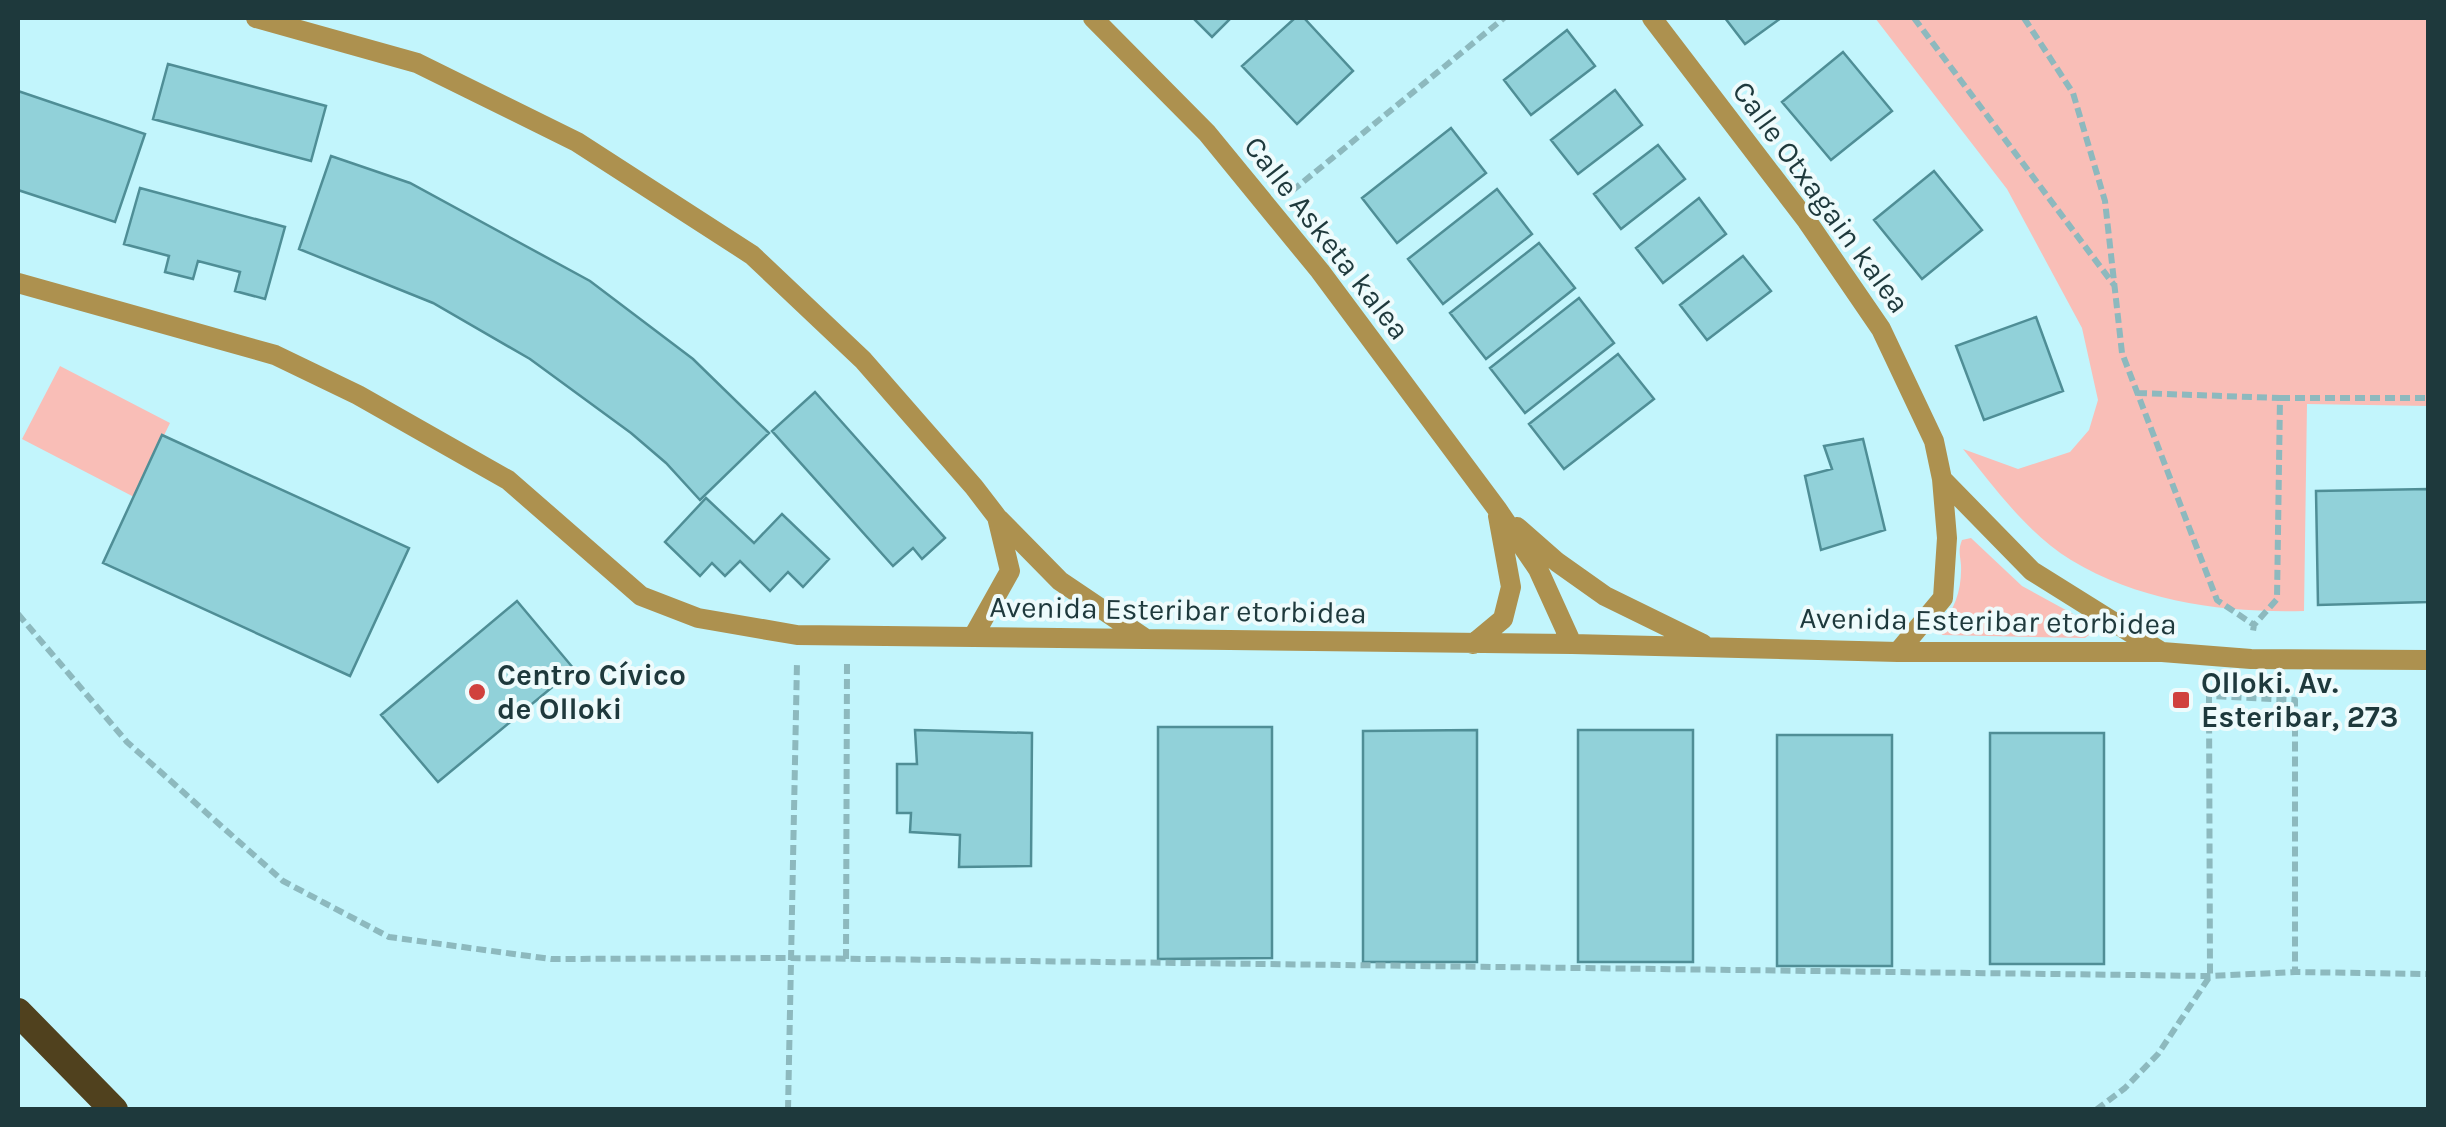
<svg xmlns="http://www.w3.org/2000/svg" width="2446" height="1127" font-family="Karla,sans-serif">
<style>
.green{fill:#f9beb7}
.building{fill:#91d1d9;stroke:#4f8e96;stroke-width:2.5}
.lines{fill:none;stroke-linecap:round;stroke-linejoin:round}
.path{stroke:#8db9be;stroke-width:6;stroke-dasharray:10 5;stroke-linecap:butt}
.minor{stroke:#ad914f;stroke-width:20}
.trunk{stroke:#50411e;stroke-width:28}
.poi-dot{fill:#d0413d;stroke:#eefbfc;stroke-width:4}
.labels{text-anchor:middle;stroke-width:8;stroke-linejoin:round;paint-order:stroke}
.street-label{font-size:30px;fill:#1e393c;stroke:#eefbfc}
.poi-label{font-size:30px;font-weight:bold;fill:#1e393c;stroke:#eefbfc;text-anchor:start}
</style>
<rect width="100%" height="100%" fill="#c2f5fc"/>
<path class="green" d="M1875,18H2428V406L2307,404L2304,611C2224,613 2141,602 2071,560C2027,533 1995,488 1963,449L2018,469L2070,452L2089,430L2098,400L2082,328L2007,189Z
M60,366L170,423L134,497L22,439Z
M1971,538L2022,586L2084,620L2091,625L2093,632L2085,638L1942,635L1940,627C1955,609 1962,589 1961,565C1960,554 1958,550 1962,540Z"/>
<path class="building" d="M1193,18H1231L1212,37Z
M1295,18H1304L1353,71L1297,124L1242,66Z
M1725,18H1781L1745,44Z
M1567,30L1595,66L1531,115L1504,80Z
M1843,52L1892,111L1831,160L1782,102Z
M168,64L326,106L311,161L153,119Z
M1615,90L1642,125L1578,174L1551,140Z
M18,91L145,134L115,222L18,190Z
M1451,128L1486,173L1397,243L1362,198Z
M1658,145L1685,179L1621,229L1594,194Z
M331,156L410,183L590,281L693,359L769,433L700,500L666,463L631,433L530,359L433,303L299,249Z
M1934,171L1982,230L1922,279L1874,220Z
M140,188L285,227L265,299L235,291L240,272L198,261L193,279L165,272L169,256L124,244Z
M1497,189L1532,234L1443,304L1408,259Z
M1699,198L1726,234L1663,283L1636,248Z
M1539,243L1575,288L1486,359L1450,313Z
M1743,256L1771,291L1707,340L1680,305Z
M1579,298L1614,343L1525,413L1490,368Z
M2036,317L2063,391L1984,420L1956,346Z
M1618,354L1654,399L1564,469L1529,424Z
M815,392L945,538L922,559L913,548L893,566L772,431Z
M162,435L409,548L350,676L103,563Z
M1863,439L1885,530L1821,550L1805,476L1832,469L1824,446Z
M2428,489V602L2318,605L2316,491Z
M706,498L754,543L782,514L829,559L803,587L788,572L770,591L740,561L725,576L712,563L700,576L665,542Z
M517,601L574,669L438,782L381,715Z
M1158,727H1272V958L1158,959Z
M915,730L1032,733L1031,866L959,867L960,835L910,832L911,813H897V764H917Z
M1477,730V962H1363V731Z
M1578,730H1693V962H1578Z
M1990,733H2104V964H1990Z
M1777,735H1892V966H1777Z"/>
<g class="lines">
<path class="path" d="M1914,18L2114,285
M2024,18L2073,93L2105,201L2122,353L2217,600L2254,625L2253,631
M1292,191L1504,18
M2137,393L2280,398L2277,599L2254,625
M2280,398H2428
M18,614L127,742L283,881L389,937L551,959L789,958L2210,976L2295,972L2428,974
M846,959L847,660
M788,1110L797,662
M2096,1110L2125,1088L2158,1054L2210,976L2209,696L2295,700V972"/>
<path class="minor" d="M256,18L417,63L577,142L752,255L863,360L974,487L997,517L1010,571L973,637
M1093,18L1207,133L1320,271L1497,509L1538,569L1572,644
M1652,18L1807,221L1881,329L1934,441L1942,479L2032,571L2160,651
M18,283L275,355L358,395L508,480L641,596L698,618L797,635L1572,644L1898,652H2162L2251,659L2428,660
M999,519L1060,581L1146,639
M1517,527L1557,562L1605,596L1703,644
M1473,644L1503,619L1511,587L1498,516
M1898,652L1943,598L1947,538L1942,479"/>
<path class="trunk" d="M18,1012L114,1110"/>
</g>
<g class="poi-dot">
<circle cx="477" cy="692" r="10"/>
<rect x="2171" y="690" width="20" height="20" rx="5"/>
</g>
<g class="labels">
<g class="street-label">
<text transform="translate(1821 197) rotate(54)" y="10">Calle Otxagain kalea</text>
<text transform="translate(1327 238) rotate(52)" y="10">Calle Asketa kalea</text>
<text transform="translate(1178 610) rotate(1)" y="10">Avenida Esteribar etorbidea</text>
<text transform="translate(1988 621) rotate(1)" y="10">Avenida Esteribar etorbidea</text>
</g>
<g class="poi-label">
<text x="497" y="685">Centro Cívico<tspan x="497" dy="34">de Olloki</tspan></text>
<text x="2201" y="693">Olloki. Av.<tspan x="2201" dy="34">Esteribar, 273</tspan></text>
</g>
</g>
<rect width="2446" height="1127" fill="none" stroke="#1e393c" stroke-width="40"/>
</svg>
